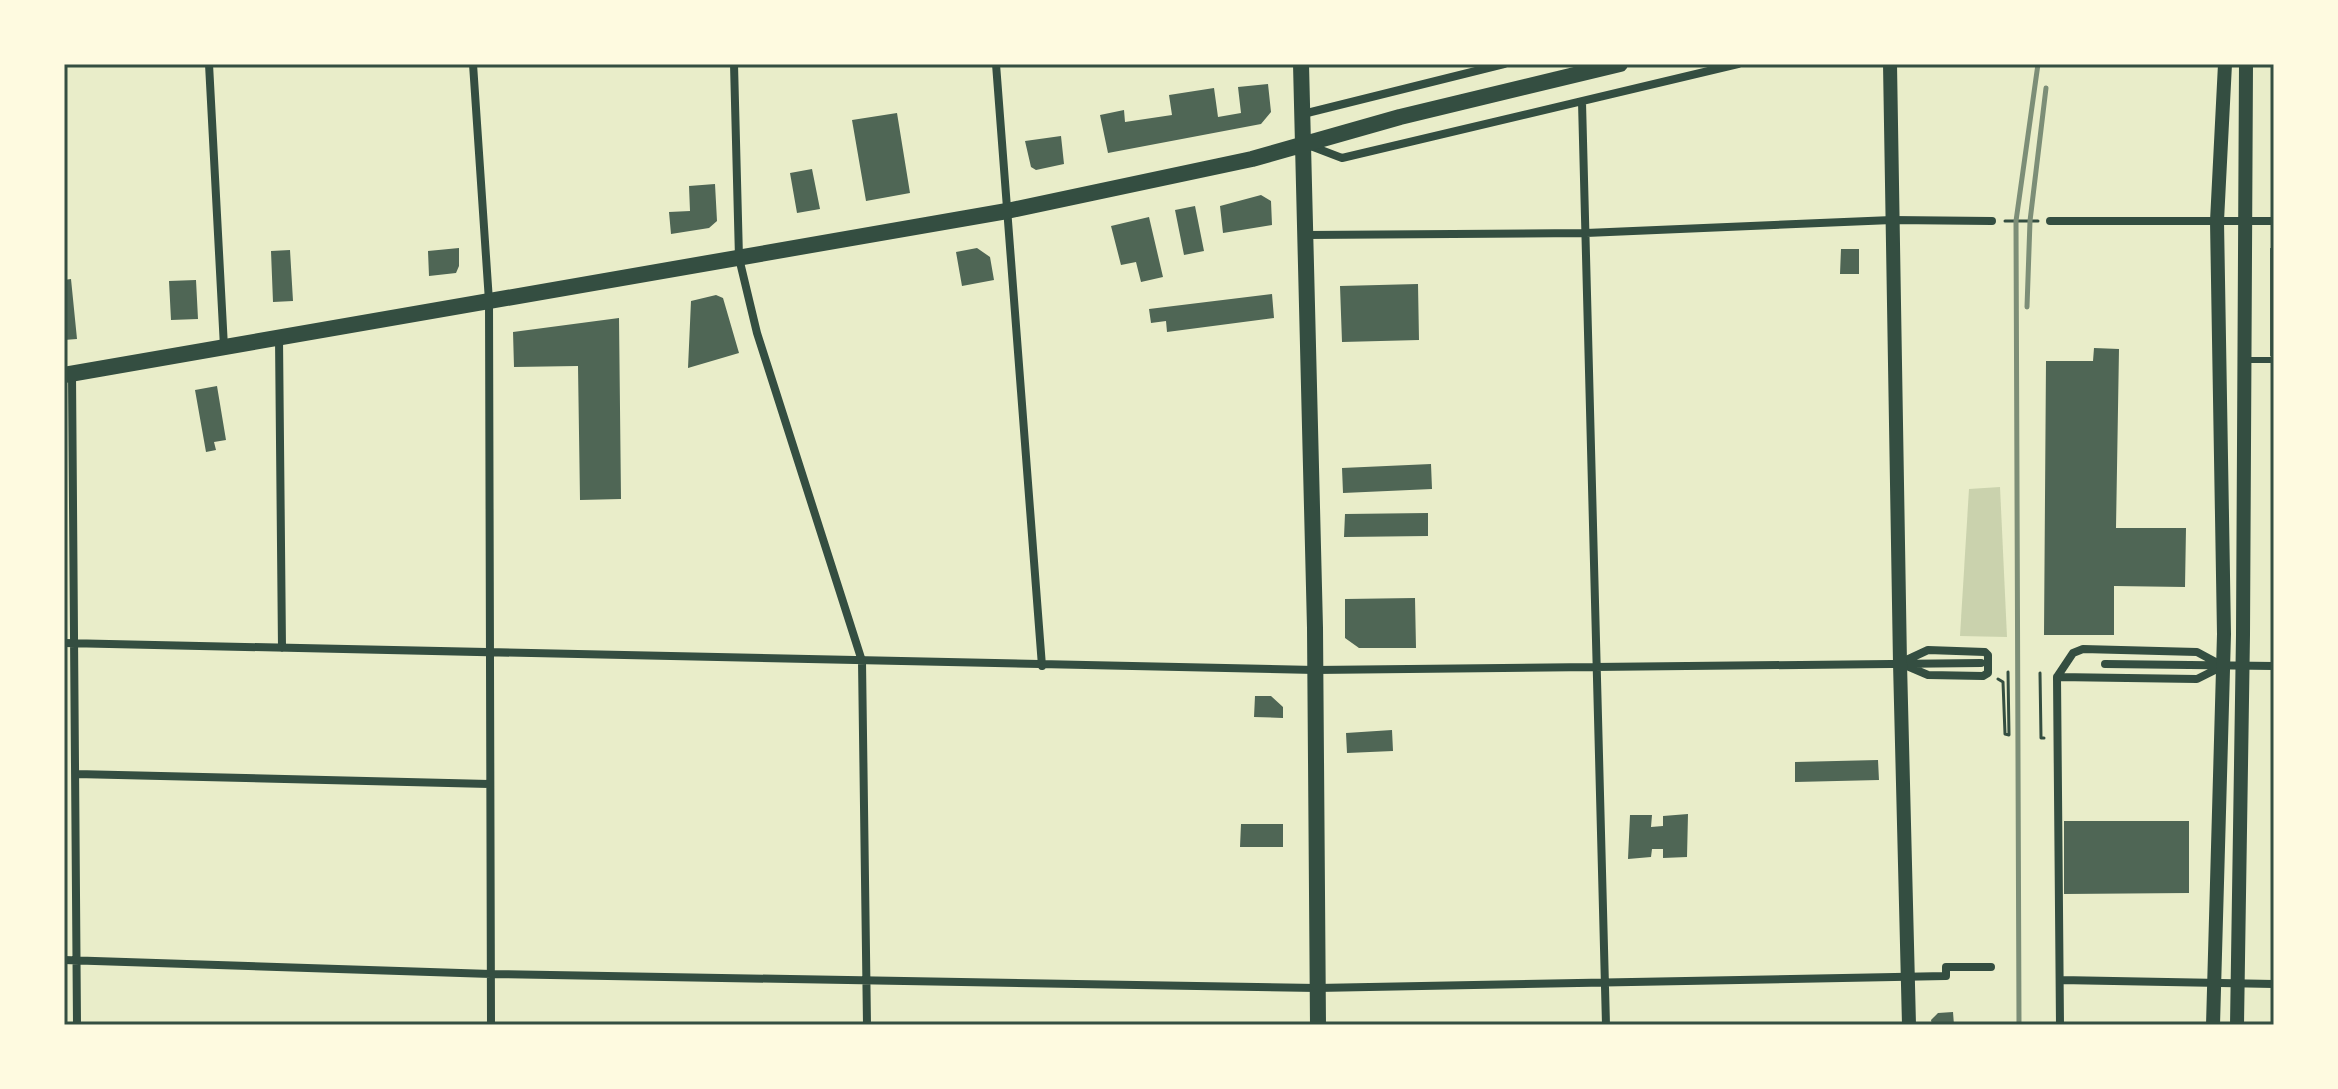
<svg xmlns="http://www.w3.org/2000/svg" width="2338" height="1089" font-family="Inter,sans-serif">
<style>
.green{fill:#cad2ad}
.building{fill:#4f6655}
.lines{fill:none;stroke-linecap:round;stroke-linejoin:round}
.path{stroke:#344e41;stroke-width:3}
.service{stroke:#344e41;stroke-width:6}
.minor{stroke:#344e41;stroke-width:8}
.tertiary{stroke:#344e41;stroke-width:14}
.secondary{stroke:#344e41;stroke-width:16}
.rail{stroke:#7c8e77;stroke-width:5}
.neatline{fill:none;stroke:#344e41;stroke-width:3}
</style>
<rect width="100%" height="100%" fill="#e9edc9"/>
<path class="green" d="M2000,487L2007,637L1960,636L1969,489Z"/>
<path class="building" d="M1268,84L1271,112L1261,124L1108,153L1100,115L1124,110L1125,122L1172,115L1169,95L1214,88L1218,117L1241,113L1238,87Z
M897,113L910,193L866,201L852,120Z
M1061,136L1064,164L1036,170L1031,167L1025,141Z
M812,169L820,209L797,213L790,173Z
M715,184L717,221L709,228L671,234L669,212L690,211L689,186Z
M1261,195L1271,201L1272,225L1223,233L1220,206Z
M1195,206L1204,251L1184,255L1175,210Z
M1149,217L1163,277L1141,282L1136,262L1121,265L1111,226Z
M459,248V266L456,273L429,276L428,251Z
M977,248L990,257L994,280L962,286L956,252Z
M2270,248H2274V356H2270Z
M1841,249H1859V274H1840Z
M290,250L293,301L273,302L271,251Z
M71,279L77,339L64,340V280Z
M196,280L198,319L171,320L169,281Z
M1418,284L1419,340L1342,342L1340,286Z
M1272,294L1274,318L1167,332L1166,321L1151,323L1149,309Z
M716,295L723,298L739,353L688,368L691,301Z
M619,318L621,499L580,500L578,366L514,367L513,332Z
M2094,348L2119,349L2116,528H2186L2185,587L2114,586V635H2044L2046,361H2093Z
M217,386L226,440L214,442L216,450L206,452L195,390Z
M1431,464L1432,489L1343,493L1342,468Z
M1428,513V536L1344,537L1345,514Z
M1415,598L1416,648H1359L1345,638V599Z
M1255,696H1271L1283,707V718L1254,717Z
M1392,730L1393,751L1347,753L1346,733Z
M1878,760L1879,780L1795,782V762Z
M1688,814L1687,857L1663,858V849H1652L1651,857L1628,859L1630,815H1652L1651,827L1663,826V816Z
M2064,821H2189V893L2064,894Z
M1241,824H1283V847H1240Z
M1953,1012L1954,1025H1932L1931,1020L1938,1013Z"/>
<g class="lines">
<path class="path" d="M2005,221H2038
M2040,673L2041,738H2044
M1998,679L2003,682L2005,734L2009,735L2008,672"/>
<path class="service" d="M2246,360H2274"/>
<path class="minor" d="M209,64L224,347
M473,64L489,301L491,1025
M734,64L739,258L757,333L862,661L867,1025
M996,64L1042,666
M1582,102L1606,1025
M1303,114L1504,64
M1308,145L1342,158L1738,64
M2050,221H2274
M1306,235L1586,233L1892,220L1992,221
M279,338L282,648
M72,374L77,1025
M64,643L1315,670L1981,663
M1928,650L1985,652L1988,655V673L1983,676L1928,675L1900,663Z
M2105,664L2274,666
M2057,677L2197,679L2219,668
M76,774L489,784
M64,960L491,974L1317,988L1946,976V967H1991
M2060,980L2274,984
M2060,1025L2057,677L2073,653L2083,649L2197,652L2223,666"/>
<path class="tertiary" d="M1890,64L1900,663L1909,1025
M2213,1025L2224,634L2217,221L2225,64
M2237,1025L2243,635L2246,64"/>
<path class="secondary" d="M1301,64L1315,628L1318,1025
M64,375L1007,211L1252,159L1400,117L1620,64"/>
<path class="rail" d="M2027,307L2030,221L2046,88
M2019,1025L2016,221L2038,64"/>
</g>
<rect width="2338" height="1089" fill="none" stroke="#fefae0" stroke-width="132"/>
<rect x="66" y="66" width="2206" height="957" class="neatline"/>
</svg>
